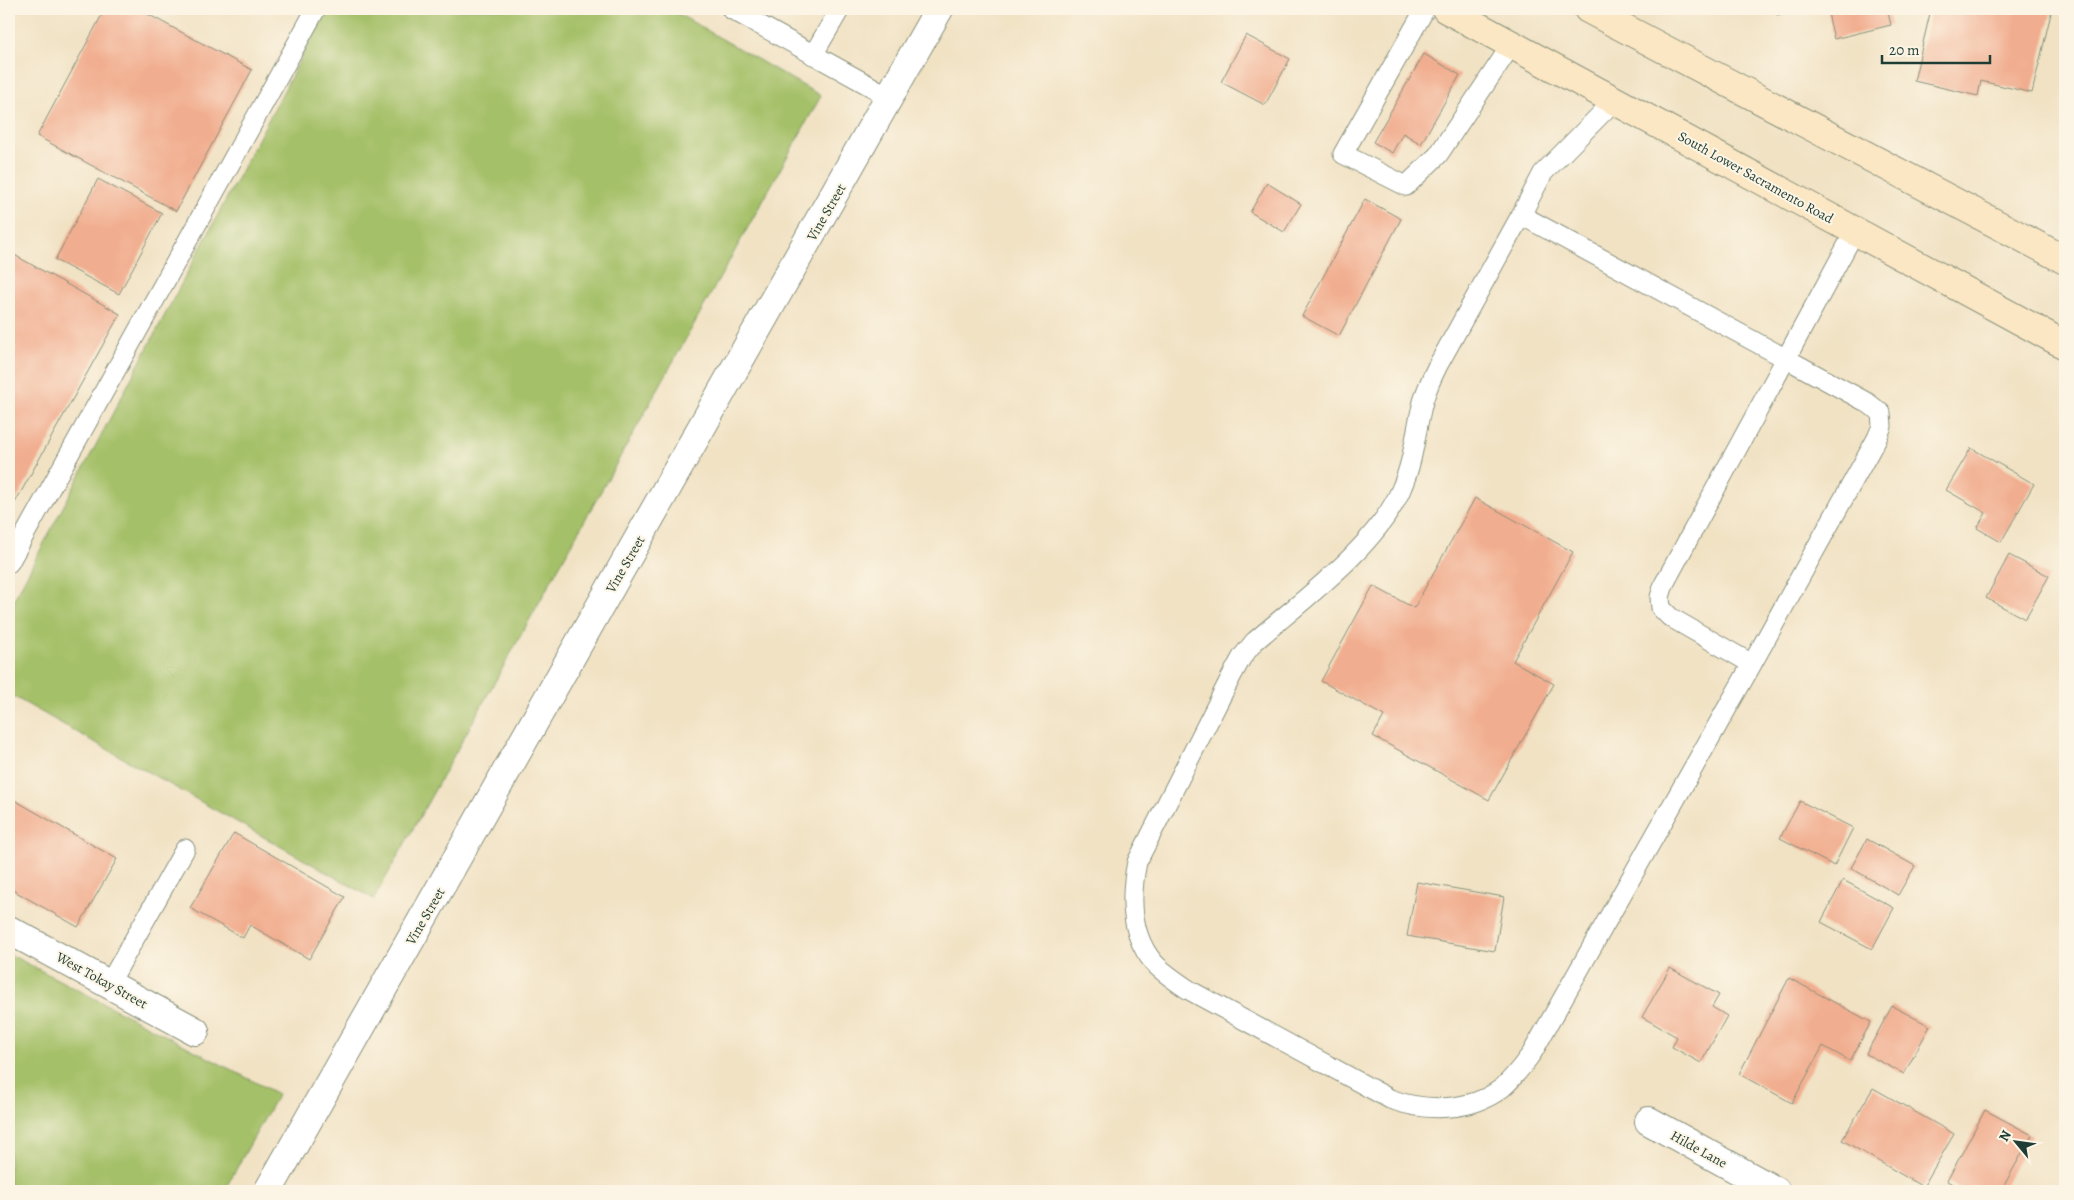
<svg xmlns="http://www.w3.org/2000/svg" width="2074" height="1200" font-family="Alegreya,serif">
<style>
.green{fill:#a4c067;stroke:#627e4e}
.building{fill:#f1ad8f}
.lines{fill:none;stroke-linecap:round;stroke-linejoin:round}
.service-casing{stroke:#88907c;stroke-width:21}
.minor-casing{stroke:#88907c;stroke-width:30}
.secondary-casing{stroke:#88907c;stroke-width:30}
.service{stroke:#fff;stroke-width:19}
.minor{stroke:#fff;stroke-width:28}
.secondary{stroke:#fbe7c3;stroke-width:28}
.labels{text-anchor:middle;stroke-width:4;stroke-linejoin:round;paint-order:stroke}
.street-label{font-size:14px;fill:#1f3d34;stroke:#fcf5e5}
</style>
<rect width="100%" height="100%" fill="#fcf5e5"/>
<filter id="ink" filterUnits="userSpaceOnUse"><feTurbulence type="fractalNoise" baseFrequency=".02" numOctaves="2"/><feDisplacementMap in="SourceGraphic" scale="10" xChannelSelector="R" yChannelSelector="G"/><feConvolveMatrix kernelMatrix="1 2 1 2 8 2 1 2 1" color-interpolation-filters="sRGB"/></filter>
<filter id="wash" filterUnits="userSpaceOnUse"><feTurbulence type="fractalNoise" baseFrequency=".0096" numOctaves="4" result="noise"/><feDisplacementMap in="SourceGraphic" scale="20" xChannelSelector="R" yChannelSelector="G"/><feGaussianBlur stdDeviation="1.12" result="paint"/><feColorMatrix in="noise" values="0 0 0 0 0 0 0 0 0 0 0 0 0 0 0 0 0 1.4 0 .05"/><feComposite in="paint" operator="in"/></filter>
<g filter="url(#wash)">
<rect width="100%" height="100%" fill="#f1e2c4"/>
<path class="green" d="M327,9H670L821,96L374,899L9,694V609Z
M9,954L278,1094L224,1191H9Z"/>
<g id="blocks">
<path class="building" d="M105,9H138L252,70L176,211L37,136Z
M1776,9H1798L1777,15Z
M1827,9H1887L1891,25L1834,39Z
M1931,9H2052L2032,93L1981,81L1978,96L1914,81Z
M1246,35L1290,59L1265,105L1221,82Z
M1424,54L1460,75L1421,144L1403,133L1392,153L1373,142Z
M98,179L162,213L119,294L55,260Z
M1267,183L1301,204L1284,232L1250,212Z
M1365,199L1401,219L1339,336L1302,316Z
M9,252L120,314L12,508L9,506Z
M1971,448L2034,484L2001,542L1977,528L1986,513L1946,490Z
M1475,498L1573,552L1513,661L1554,684L1489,800L1373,736L1384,716L1321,681L1373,586L1414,608Z
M2009,555L2049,576L2025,619L1986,598Z
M9,797L117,859L78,927L9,888Z
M1800,801L1853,828L1834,866L1780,838Z
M234,833L345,897L309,959L250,925L243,938L190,908Z
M1867,839L1915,866L1898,895L1851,868Z
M1843,880L1894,908L1872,949L1821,922Z
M1417,882L1504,897L1495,951L1407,936Z
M1670,968L1719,995L1712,1007L1727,1016L1701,1063L1672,1047L1677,1037L1642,1017Z
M1789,978L1871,1022L1850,1061L1823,1046L1792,1103L1739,1074Z
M1892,1006L1930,1026L1904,1074L1866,1054Z
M1873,1088L1954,1134L1923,1187L1842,1140Z
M1985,1110L2032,1135L2001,1191H1965L1947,1181Z"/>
</g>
</g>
<g filter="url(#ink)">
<use href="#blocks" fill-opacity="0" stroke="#88907c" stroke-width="1"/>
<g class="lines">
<g class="service-casing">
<path id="service" d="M731,9L890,97
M1425,9L1343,154L1406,186L1438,155L1512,44
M813,55L840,9
M1521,215L1543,173L1615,100
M9,563L316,9
M1752,664L1532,1053C1523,1065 1514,1078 1502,1088C1471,1112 1425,1112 1390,1099L1189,990C1177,982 1165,974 1155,964C1130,936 1130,896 1137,862L1231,677L1242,657L1254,642C1301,601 1379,545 1402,487C1413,462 1415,436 1421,410C1424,395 1430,381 1437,367L1521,215L1868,403L1881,413L1882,426L1877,438L1752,664L1670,617L1661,608L1660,597L1664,584L1855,231
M109,984L185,849"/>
</g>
<g class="minor-casing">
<path id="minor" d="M9,930L195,1031
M1649,1121L1776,1191
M268,1191L939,9"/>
</g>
<g class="secondary-casing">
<path id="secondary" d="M1446,9L2065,345
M1588,9L2065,260"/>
</g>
<use href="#service" class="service"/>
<use href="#minor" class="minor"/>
<use href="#secondary" class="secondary"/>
</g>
</g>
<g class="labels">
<g class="street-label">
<text transform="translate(1756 177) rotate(29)" y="5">South Lower Sacramento Road</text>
<text transform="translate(826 212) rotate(-60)" y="5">Vine Street</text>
<text transform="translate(625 564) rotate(-60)" y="5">Vine Street</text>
<text transform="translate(425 916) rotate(-60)" y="5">Vine Street</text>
<text transform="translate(102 980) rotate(29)" y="5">West Tokay Street</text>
<text transform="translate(1699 1149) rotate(29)" y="5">Hilde Lane</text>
</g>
</g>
<rect width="2074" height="1200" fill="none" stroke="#fcf5e5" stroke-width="30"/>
<g transform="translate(2016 1142) rotate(299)" stroke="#fcf5e5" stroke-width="4" paint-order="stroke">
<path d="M0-4L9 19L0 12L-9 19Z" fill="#1f3d34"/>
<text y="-8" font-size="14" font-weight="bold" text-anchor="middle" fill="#1f3d34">N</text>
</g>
<path d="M1882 55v8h108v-8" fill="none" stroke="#1f3d34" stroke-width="2.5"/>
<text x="1889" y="55" font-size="15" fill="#1f3d34" stroke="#fcf5e5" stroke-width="4" paint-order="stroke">20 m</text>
</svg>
